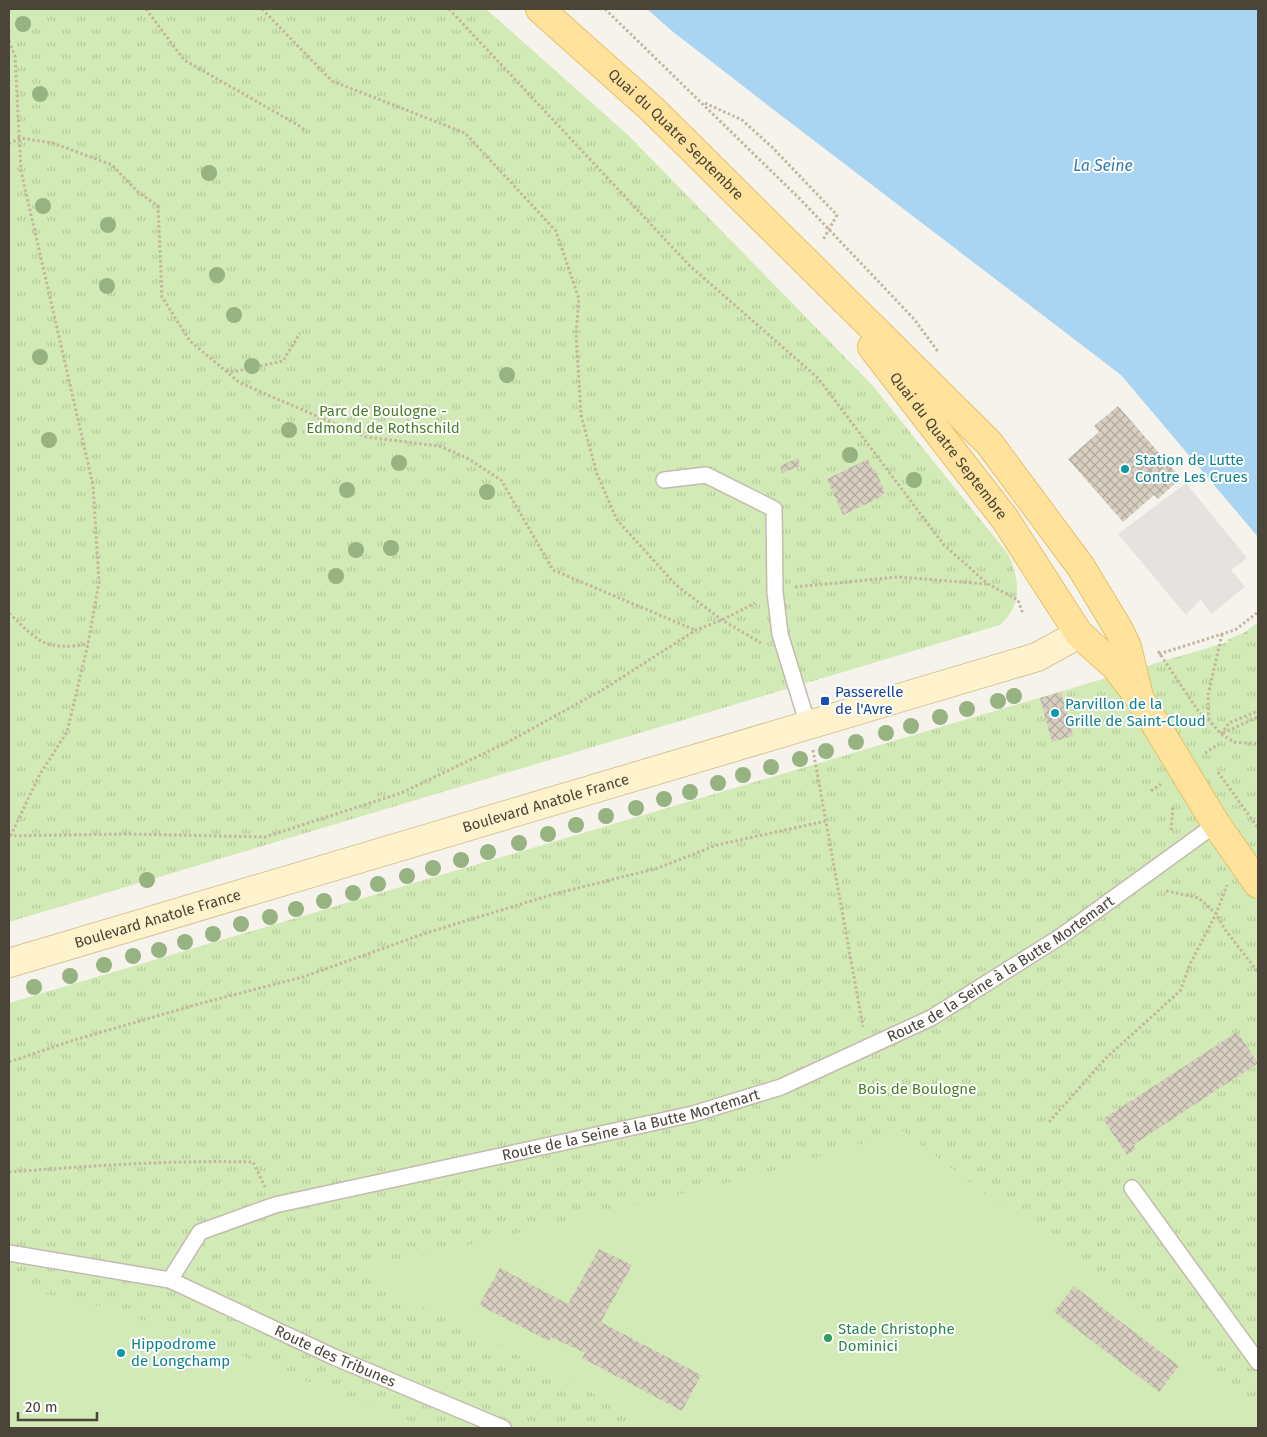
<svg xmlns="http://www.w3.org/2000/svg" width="1267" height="1437" font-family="'Fira Sans',sans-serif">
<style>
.forest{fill:url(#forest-firs)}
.park{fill:url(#park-tufts)}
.pitch{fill:#d2eab5}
.parking{fill:#e5e3e0}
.water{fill:#a9d4f2}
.building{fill:url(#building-cross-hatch)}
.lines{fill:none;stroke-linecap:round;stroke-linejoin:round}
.service-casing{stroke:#c2bbae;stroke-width:18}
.secondary-casing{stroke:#d6c79b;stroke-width:30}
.primary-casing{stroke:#e6c16a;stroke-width:30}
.path{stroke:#c4b79f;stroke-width:3;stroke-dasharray:2.5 2.5;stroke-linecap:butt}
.service{stroke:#fff;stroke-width:15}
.secondary{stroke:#fff3cd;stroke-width:28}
.primary{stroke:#ffe39c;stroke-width:28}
.tree{fill:#97b381}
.culture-dot{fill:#0f9aa8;stroke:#fff;stroke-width:2}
.transit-dot{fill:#1a4fb4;stroke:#fff;stroke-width:2}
.leisure-dot{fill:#2e9e5b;stroke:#fff;stroke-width:2}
.labels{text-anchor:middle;stroke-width:4;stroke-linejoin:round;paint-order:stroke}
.street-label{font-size:15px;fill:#4b4439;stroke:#fff}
.park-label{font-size:15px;fill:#4a7f2a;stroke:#fff}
.culture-label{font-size:15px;fill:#0d838f;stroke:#fff;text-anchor:start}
.transit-label{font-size:15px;fill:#164399;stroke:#fff;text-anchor:start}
.leisure-label{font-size:15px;fill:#27864d;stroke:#fff;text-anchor:start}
.water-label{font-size:16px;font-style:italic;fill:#2e7ab2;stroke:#fff}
</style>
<defs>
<pattern id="forest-firs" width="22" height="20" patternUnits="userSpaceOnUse" patternTransform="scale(1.25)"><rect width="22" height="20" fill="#d2eab5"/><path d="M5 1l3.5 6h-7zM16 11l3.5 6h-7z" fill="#b6ca9c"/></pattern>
<pattern id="park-tufts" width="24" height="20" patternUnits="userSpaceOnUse" patternTransform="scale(1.25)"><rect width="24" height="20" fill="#d2eab5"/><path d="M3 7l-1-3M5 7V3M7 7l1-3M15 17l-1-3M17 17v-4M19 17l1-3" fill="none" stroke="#b6ca9c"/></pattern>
<pattern id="building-cross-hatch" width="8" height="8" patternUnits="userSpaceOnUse" patternTransform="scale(1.25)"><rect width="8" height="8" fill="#d8cfc1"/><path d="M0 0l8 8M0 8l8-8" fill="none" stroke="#b1aa9e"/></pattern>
</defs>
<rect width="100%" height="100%" fill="#f6f3ec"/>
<path class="forest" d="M1258,622V646L1245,647L1226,640L1244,633Z"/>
<path class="park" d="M9,9H486L628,135L873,386L1008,554C1020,580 1023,605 1000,625L9,922Z
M1258,633V1428H9V1003Z"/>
<path class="pitch" d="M903,1131L1258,1404V1428H661L354,1272L748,1178Z
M9,1288L80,1300L194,1337L428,1428H9Z"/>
<path class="parking" d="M1186,483L1247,558L1231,570L1245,587L1211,614L1201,599L1186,615L1118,534Z"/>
<path class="water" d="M647,9H1258V537L1121,375L774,110L672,31Z"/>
<path class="building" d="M1118,406L1181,478L1158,499L1154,495L1123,522L1068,459L1099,432L1094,426Z
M798,458L800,466L782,473L780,466Z
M868,459L873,470L875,469L885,493L882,494L883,496L843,515L827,479Z
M1061,692L1073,736L1052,742L1040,698Z
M1237,1032L1258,1063L1133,1145L1136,1149L1127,1155L1103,1119Z
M599,1249L632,1265L601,1322L701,1375L682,1411L582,1358L585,1353L551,1337L549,1341L479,1305L500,1268L568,1304Z
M1074,1286L1179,1366L1159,1392L1054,1312Z"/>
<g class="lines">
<g class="service-casing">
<g id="service">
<path d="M664,480L706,475L774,509L775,592L780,634L808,725"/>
<path d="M1132,1188L1258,1362"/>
<path id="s1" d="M9,1253L170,1280L334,1357L503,1428"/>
<path id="s2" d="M170,1280L200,1232L275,1205L693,1114L781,1087L931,1018L1060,937L1216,824"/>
</g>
</g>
<g class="secondary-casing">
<g id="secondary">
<path id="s3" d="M9,963L1037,657L1079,634"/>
</g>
</g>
<g class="primary-casing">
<g id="primary">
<path id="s4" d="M540,9L653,110L989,443L1081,567L1119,630L1127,647L1139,697"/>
<path id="s5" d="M872,347L1005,519L1079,634L1115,666L1139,697L1216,824L1258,884"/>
</g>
</g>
<path class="path" d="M146,9L184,60L298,125L307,132
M262,9L332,81L465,133L556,231L579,299L576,333L581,415L597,474L617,520L676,585L722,620L761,643
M449,9L690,266L818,378L944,545L988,584L1018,600L1023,614
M605,9L801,200L914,319L939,353
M9,41L15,56L21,171L93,485L99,582L88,644L67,732L40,774L11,835
M705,103L742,120L772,147L837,215L823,240
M9,144L20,138L53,143L112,165L138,192L158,206L162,297L190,341L240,383L366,437L439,446L467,458L501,480L553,570L695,630
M226,370L233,372L283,361L300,333
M795,587L898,577L988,584
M9,613C39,642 44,651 88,644
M1158,651L1199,712L1209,720L1221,734L1234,742L1258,744
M1159,654L1235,630L1258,612
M1209,720L1208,695L1222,634
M1223,733L1258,717
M1221,734L1229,723L1258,711
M813,750L863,1027
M1205,753L1219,744
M1218,772L1258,828
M1151,791L1161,784
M1171,830L1173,807
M9,836L128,834L265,837L401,793L508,742L604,689L696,630L722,620L755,603
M1166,891L1199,898L1216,914L1226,931L1258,972
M9,1062L71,1041L202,1003L303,977L426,933L554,894L658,868L717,845L826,821
M1049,1122L1106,1058L1180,991L1191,962L1216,914L1227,885
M9,1172C90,1166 171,1160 253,1162L265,1187"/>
<use href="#service" class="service"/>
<use href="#secondary" class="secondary"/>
<use href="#primary" class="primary"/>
</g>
<g class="tree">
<circle cx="23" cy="24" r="8"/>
<circle cx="40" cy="94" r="8"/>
<circle cx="209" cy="173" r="8"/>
<circle cx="43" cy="206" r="8"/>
<circle cx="108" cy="225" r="8"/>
<circle cx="217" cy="275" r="8"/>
<circle cx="107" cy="286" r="8"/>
<circle cx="234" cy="315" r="8"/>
<circle cx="40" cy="357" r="8"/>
<circle cx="252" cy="366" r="8"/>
<circle cx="507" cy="375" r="8"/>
<circle cx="289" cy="430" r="8"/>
<circle cx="49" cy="440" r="8"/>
<circle cx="850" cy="455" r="8"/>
<circle cx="399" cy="463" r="8"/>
<circle cx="914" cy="480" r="8"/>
<circle cx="347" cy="490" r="8"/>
<circle cx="487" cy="492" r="8"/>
<circle cx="391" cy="548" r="8"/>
<circle cx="356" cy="550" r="8"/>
<circle cx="336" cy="576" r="8"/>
<circle cx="1014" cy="696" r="8"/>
<circle cx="998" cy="701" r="8"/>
<circle cx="967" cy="709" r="8"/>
<circle cx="940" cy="717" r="8"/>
<circle cx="911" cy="726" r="8"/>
<circle cx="886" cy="733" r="8"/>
<circle cx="856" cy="742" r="8"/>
<circle cx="826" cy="751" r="8"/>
<circle cx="800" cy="759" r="8"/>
<circle cx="771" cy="767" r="8"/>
<circle cx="743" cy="775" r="8"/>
<circle cx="718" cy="783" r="8"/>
<circle cx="690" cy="792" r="8"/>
<circle cx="664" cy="799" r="8"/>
<circle cx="636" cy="808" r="8"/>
<circle cx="606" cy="816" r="8"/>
<circle cx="576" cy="825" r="8"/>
<circle cx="548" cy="834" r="8"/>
<circle cx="519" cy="843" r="8"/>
<circle cx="488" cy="852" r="8"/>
<circle cx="461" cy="860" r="8"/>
<circle cx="433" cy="868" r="8"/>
<circle cx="407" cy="876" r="8"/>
<circle cx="147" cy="880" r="8"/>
<circle cx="378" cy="884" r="8"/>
<circle cx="353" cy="893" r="8"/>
<circle cx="324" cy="901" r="8"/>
<circle cx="296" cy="909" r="8"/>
<circle cx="270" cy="917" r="8"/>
<circle cx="241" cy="924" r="8"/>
<circle cx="213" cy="934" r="8"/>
<circle cx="185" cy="942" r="8"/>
<circle cx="159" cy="950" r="8"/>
<circle cx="133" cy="956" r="8"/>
<circle cx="104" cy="965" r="8"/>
<circle cx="70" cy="976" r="8"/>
<circle cx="34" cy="987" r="8"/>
</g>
<g class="culture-dot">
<circle cx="1125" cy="469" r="5"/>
<circle cx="1055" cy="713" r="5"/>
<circle cx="121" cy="1353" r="5"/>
</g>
<rect class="transit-dot" x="820" y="696" width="10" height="10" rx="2.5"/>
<circle class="leisure-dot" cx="828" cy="1338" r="5"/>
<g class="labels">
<g class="street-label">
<text dy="5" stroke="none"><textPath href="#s4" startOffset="185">Quai du Quatre Septembre</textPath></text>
<text dy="5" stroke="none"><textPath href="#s5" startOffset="125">Quai du Quatre Septembre</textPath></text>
<text dy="5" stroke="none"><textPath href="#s3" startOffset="560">Boulevard Anatole France</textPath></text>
<text dy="5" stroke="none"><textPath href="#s3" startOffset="155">Boulevard Anatole France</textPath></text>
<text dy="5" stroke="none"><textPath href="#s2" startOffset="906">Route de la Seine à la Butte Mortemart</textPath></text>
<text dy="5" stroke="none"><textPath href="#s2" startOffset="501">Route de la Seine à la Butte Mortemart</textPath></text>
<text dy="5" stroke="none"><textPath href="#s1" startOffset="345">Route des Tribunes</textPath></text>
</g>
<g class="park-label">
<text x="383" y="416">Parc de Boulogne -<tspan x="383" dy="17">Edmond de Rothschild</tspan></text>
<text x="917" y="1094">Bois de Boulogne</text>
</g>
<g class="culture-label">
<text x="1135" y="465">Station de Lutte<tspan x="1135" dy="17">Contre Les Crues</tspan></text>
<text x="1065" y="709">Parvillon de la<tspan x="1065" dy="17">Grille de Saint-Cloud</tspan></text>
<text x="131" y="1349">Hippodrome<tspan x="131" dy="17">de Longchamp</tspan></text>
</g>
<g class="transit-label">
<text x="835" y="697">Passerelle<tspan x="835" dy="17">de l'Avre</tspan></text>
</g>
<g class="leisure-label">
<text x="838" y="1334">Stade Christophe<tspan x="838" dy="17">Dominici</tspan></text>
</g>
<g class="water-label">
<text x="1103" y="171">La Seine</text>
</g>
</g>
<rect width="1267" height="1437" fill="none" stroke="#4b4439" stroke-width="20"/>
<path d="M18 1412v8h79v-8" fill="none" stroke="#4b4439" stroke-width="2.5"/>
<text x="25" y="1412" font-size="15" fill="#4b4439" stroke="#ffffff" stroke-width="4" paint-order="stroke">20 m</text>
</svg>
